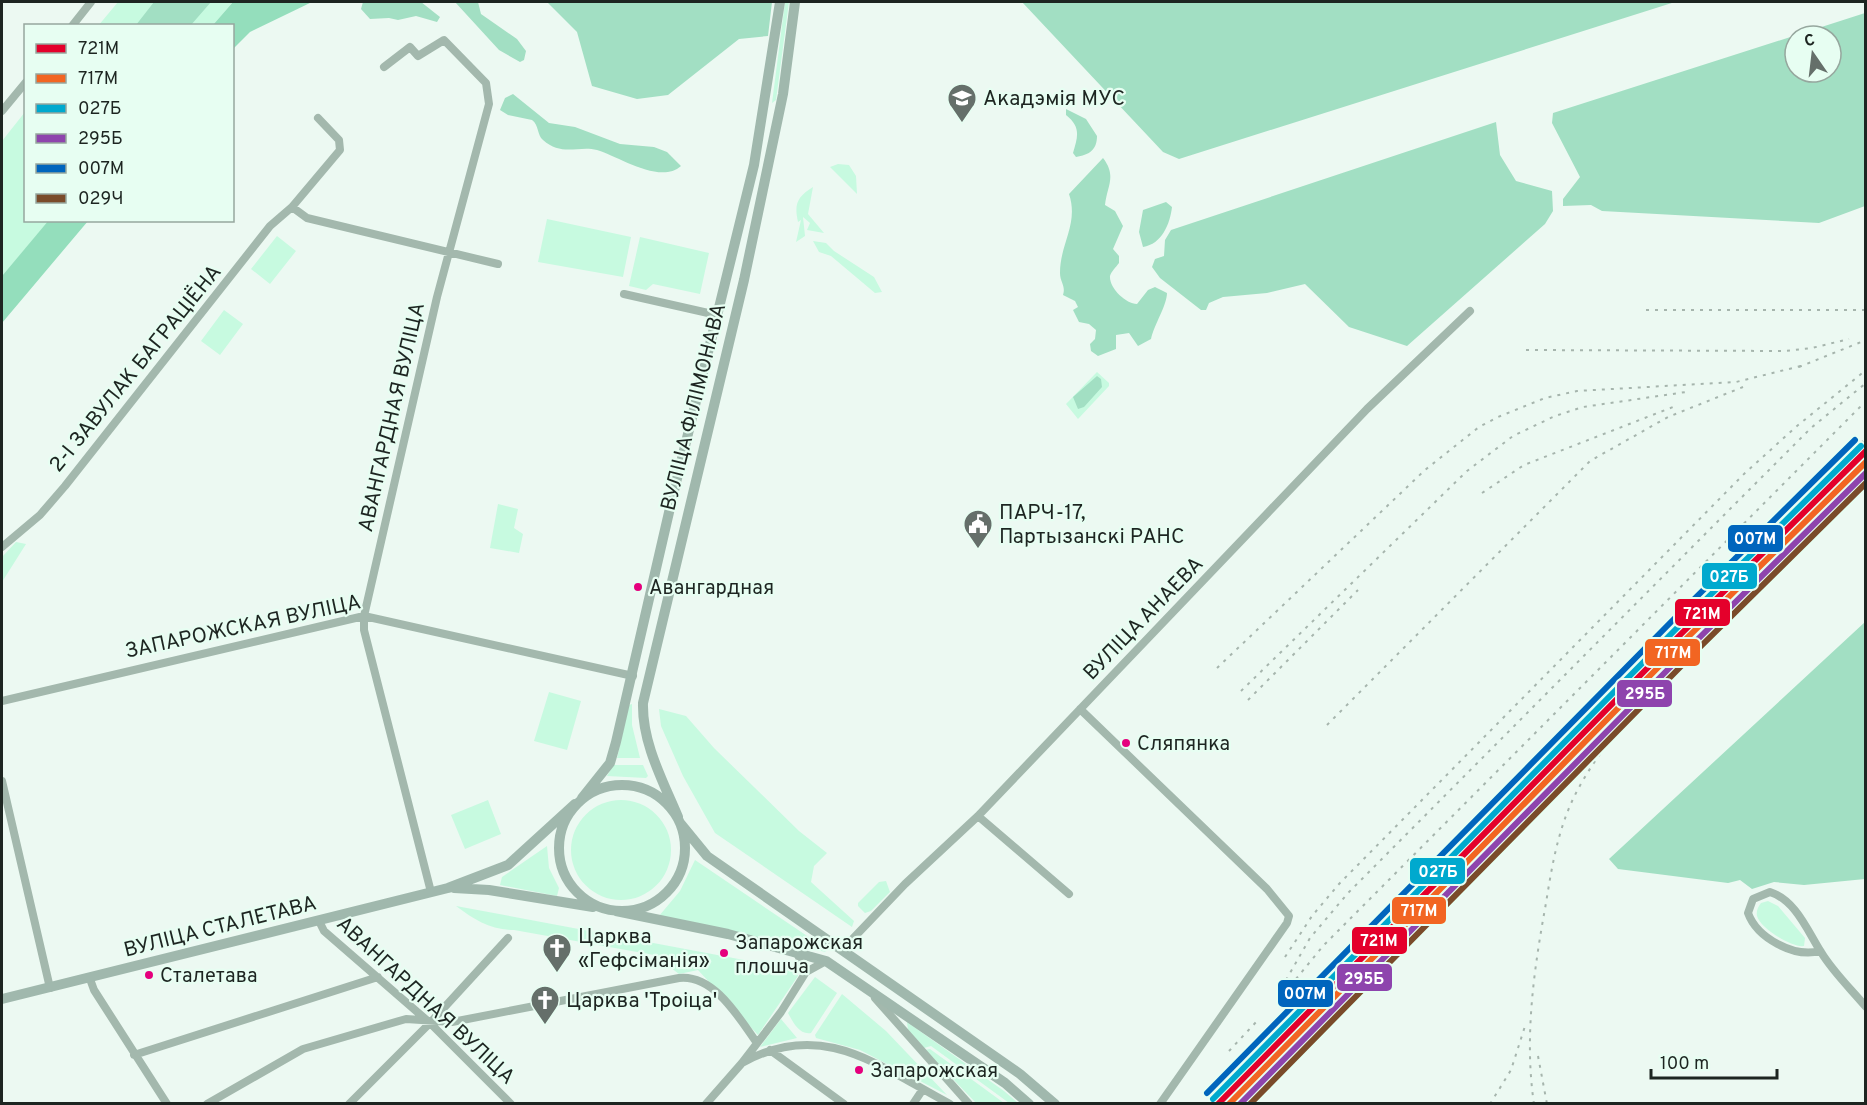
<svg xmlns="http://www.w3.org/2000/svg" width="1867" height="1105" font-family="Overpass,sans-serif">
<style>
.green{fill:#c7fae0}
.forest{fill:#a2dfc3;fill-rule:evenodd}
.water{fill:#94debc}
.lines{fill:none;stroke-linecap:round;stroke-linejoin:round}
.minor{stroke:#a3b8ad;stroke-width:8}
.major{stroke:#a0b8ad;stroke-width:10}
.rail{stroke:#a6b5ad;stroke-width:2;stroke-dasharray:3 6;stroke-linecap:butt}
.rail-1-casing{stroke:#e7fef2;stroke-width:10}
.rail-2-casing{stroke:#e7fef2;stroke-width:10}
.rail-3-casing{stroke:#e7fef2;stroke-width:10}
.rail-4-casing{stroke:#e7fef2;stroke-width:10}
.rail-5-casing{stroke:#e7fef2;stroke-width:10}
.rail-6-casing{stroke:#e7fef2;stroke-width:10}
.rail-1{stroke:#e4002b;stroke-width:6}
.rail-2{stroke:#f26522;stroke-width:6}
.rail-3{stroke:#00a9ce;stroke-width:6}
.rail-4{stroke:#8e44ad;stroke-width:6}
.rail-5{stroke:#0065bd;stroke-width:6}
.rail-6{stroke:#7a4b2a;stroke-width:6}
.bus-dot{fill:#e5007d;stroke:#e7fef2;stroke-width:2}
.labels{text-anchor:middle;stroke-width:4.5;stroke-linejoin:round;paint-order:stroke}
.bus-label{font-size:20px;fill:#1d2521;stroke:#e7fef2;text-anchor:start}
.poi-label{font-size:21px;fill:#1d2521;stroke:#e7fef2;text-anchor:start}
.street-label{font-size:21px;fill:#1d2521;stroke:#e7fef2}
.line-badge{stroke:#e7fef2;stroke-width:2}
.badge-label{font-size:16px;text-anchor:middle;font-weight:bold;fill:#fff}
</style>
<rect width="100%" height="100%" fill="#ecf9f2"/>
<path class="green" d="M118,2H233L213,25L98,26Z
M785,2H789L776,100L772,103Z
M25,112L26,220L49,221L2,276V141Z
M838,164L849,165L856,176L857,194L830,167Z
M813,187L808,214L824,233L807,230L810,223L803,217L805,236L796,242L801,220L798,222C794,204 797,197 813,187Z
M547,219L631,237L623,277L538,262Z
M277,236L296,251L270,284L251,269Z
M640,237L709,253L700,294L653,284L646,290L629,286Z
M813,241L826,243L834,251L874,277L882,292L875,293L831,256L819,252Z
M224,310L243,324L220,355L201,341Z
M1097,372L1109,383V386L1078,419L1066,404Z
M498,504L518,509L514,528L523,534L519,553L490,548Z
M16,542L26,544L2,582V557Z
M549,692L581,701L567,750L534,741Z
M632,704V725L640,758H617L629,705Z
M659,709L686,716L714,748L799,831L827,853L814,866L811,882L854,921L852,927L715,833L683,776L661,726Z
M613,765H643L648,776L646,778L607,776Z
M571 850a50 50 0 1 1 100 0a50 50 0 1 1-100 0Z
M488,800L501,834L465,849L451,815Z
M547,846L549,868L559,888L557,896L500,885L502,877Z
M695,860L819,944L826,952L659,916L680,891Z
M886,881L890,892L871,911L865,913L858,906V903L879,882Z
M1768,901L1778,906L1805,938L1804,946C1792,948 1760,928 1757,916C1756,911 1758,907 1761,903Z
M456,906L798,970V976L758,1035L698,970L679,974L654,955L514,930C490,930 475,920 456,906Z
M815,977L837,993L811,1033C799,1035 793,1022 788,1013Z
M842,994L886,1031L947,1095L860,1050L816,1038L815,1035Z
M781,1019L797,1038L760,1047Z
M907,1022L1004,1091L1018,1103H1009L931,1046L924,1048L908,1030Z
M930,1049L1004,1103H976L925,1050Z"/>
<path class="forest" d="M154,2H211L191,25H136Z
M363,2H421L440,17L437,22L416,16L398,20L389,18L370,19L361,9Z
M455,2H478L481,14L517,39L526,51L524,60L520,62L499,50Z
M547,2H772L768,36L739,39L668,95L637,99L592,86L577,32Z
M1022,2H1675L1179,159L1163,152Z
M1865,13V206L1819,223L1602,211L1591,205L1563,206V199L1580,177L1552,123L1553,113ZM1795,36H1831V72H1795Z
M513,94L549,123L575,127L620,144L654,147L667,152L681,166C660,185 618,156 597,150C579,145 562,157 543,140C537,135 539,125 532,120L508,115L500,110L505,98Z
M1066,109L1086,119L1097,136C1097,150 1089,155 1076,157L1073,153C1078,136 1081,127 1066,115Z
M1496,122L1500,155L1516,181L1552,191L1553,211L1545,224L1407,346L1349,327L1305,284L1267,293L1223,297L1209,303L1206,310H1201L1160,278L1152,267L1155,259L1164,256L1165,240L1171,230Z
M1103,158C1117,176 1107,186 1105,205L1115,211L1123,226L1113,249L1119,256V263C1116,267 1111,272 1110,276C1109,288 1126,304 1137,304L1148,290L1155,287L1167,293C1167,305 1154,325 1151,339L1138,346L1129,333L1116,335V349L1098,356L1091,351L1090,344L1095,339L1096,330L1089,324L1079,322L1073,310L1078,307L1075,301L1063,295C1066,286 1060,282 1060,273C1060,243 1079,224 1069,194Z
M1166,202L1172,207C1170,224 1162,244 1143,247L1139,232L1143,210Z
M1097,376L1101,379L1102,387L1084,407L1078,409L1073,397Z
M1865,622V879L1804,885L1774,882L1752,889L1740,880L1728,883L1618,869L1609,859Z"/>
<path class="water" d="M233,2H312L250,32L233,49L232,26L213,25Z
M49,220L88,221L2,323V276Z"/>
<g class="lines">
<path class="minor" d="M72,26L91,2
M384,67L410,47L418,56L444,40L486,83L489,104L437,297L364,616V630L431,892
M2,111L26,82
M292,207L307,218L498,264
M624,294L717,315
M2,547L40,515L65,486L270,226L292,207L340,150L339,140L318,118
M2,701L364,616L633,676
M1080,709L1267,889L1289,916L1287,923L1160,1104
M2,781L50,988
M978,816L1069,894
M319,921L324,931L430,1023L511,1104
M842,950L905,884L978,816L1367,409L1470,311
M796,951L806,972
M1820,951C1794,958 1757,938 1748,913L1753,899L1770,892C1796,900 1808,932 1821,952C1833,972 1851,989 1866,1007
M90,979L94,990L167,1104
M875,998L969,1104
M770,1050L844,1104
M134,1055L378,977
M742,1063C823,1018 878,1066 950,1104
M207,1104L303,1049L406,1019L452,1022L679,978C714,974 739,1018 757,1043
M349,1104L430,1023L508,938
M706,1104L742,1063L781,1012L806,972L826,961
M913,1104L923,1089"/>
<path class="major" d="M559 848a63 63 0 1 1 126 0a63 63 0 1 1-126 0Z
M582,798L610,763L616,742L673,495L754,165L780,2
M678,817C663,781 642,743 643,703L744,280L783,94L795,2
M680,823L707,856L1020,1074L1055,1104
M454,888L489,890L593,907
M616,911L728,934L826,961L1005,1083L1029,1104
M2,999L448,888L508,865L575,804"/>
<path class="rail" d="M1646,310H1866
M1526,350L1785,351L1812,348L1849,339
M1799,367L1866,340
M1482,493L1524,465L1673,407
M1686,657L1749,593
M1217,668L1425,470L1479,427L1498,417L1545,398L1577,391L1736,382L1805,365
M1241,691L1467,471L1513,436L1555,416L1583,407L1686,392
M1248,700L1358,590
M1327,725L1590,461L1668,417L1748,385
M1285,957L1312,916L1339,884L1745,473L1797,426L1866,370
M1296,979L1323,946L1866,401
M1286,980L1310,938L1348,893L1737,502L1811,428L1866,383
M1229,1051L1258,1020
M1538,1056L1547,1104
M1211,1104L1384,925L1866,438
M1246,1104L1292,1049
M1490,1104L1511,1070L1526,1023
M1534,1104C1524,1037 1534,969 1546,903C1552,866 1558,828 1576,793C1604,739 1651,692 1689,644"/>
<g class="rail-1-casing">
<path id="rail-1" d="M1218,1104L1682,633L1866,451"/>
</g>
<g class="rail-2-casing">
<path id="rail-2" d="M1229,1104L1687,638L1866,462"/>
</g>
<g class="rail-3-casing">
<path id="rail-3" d="M1213,1099L1677,628L1861,446"/>
</g>
<g class="rail-4-casing">
<path id="rail-4" d="M1240,1104L1693,644L1866,473"/>
</g>
<g class="rail-5-casing">
<path id="rail-5" d="M1207,1093L1671,622L1855,440"/>
</g>
<g class="rail-6-casing">
<path id="rail-6" d="M1250,1104L1698,649L1866,483"/>
</g>
<use href="#rail-1" class="rail-1"/>
<use href="#rail-2" class="rail-2"/>
<use href="#rail-3" class="rail-3"/>
<use href="#rail-4" class="rail-4"/>
<use href="#rail-5" class="rail-5"/>
<use href="#rail-6" class="rail-6"/>
</g>
<defs>
<g id="university-pin" transform="scale(1.5)"><path d="M0 17L-7.5 6A9.5 9.5 0 1 1 7.5 6Z" fill="#656f6a" stroke="#e7fef2"/><path d="M0-5L7-2L0 1L-7-2ZM-4 1L0 2.5L4 1V4Q0 6-4 4Z" fill="#fff"/></g>
<g id="civic-pin" transform="scale(1.5)"><path d="M0 17L-7.5 6A9.5 9.5 0 1 1 7.5 6Z" fill="#656f6a" stroke="#e7fef2"/><path d="M-.6-6.5H3V-4.5H.6V-3L4-1V1h2V6H-6V1h2V-1L-.6-3ZM-1.2 2.5V6h2.4V2.5Z" fill="#fff"/></g>
<g id="church-pin" transform="scale(1.5)"><path d="M0 17L-7.5 6A9.5 9.5 0 1 1 7.5 6Z" fill="#656f6a" stroke="#e7fef2"/><path d="M-1.2-6h2.4v3.5h3.3v2.4h-3.3V6h-2.4V-.1h-3.3v-2.4h3.3Z" fill="#fff"/></g>
</defs>
<g fill-rule="evenodd">
<use href="#university-pin" x="962" y="98"/>
<use href="#civic-pin" x="978" y="524"/>
<use href="#church-pin" x="557" y="948"/>
<use href="#church-pin" x="545" y="1000"/>
</g>
<g class="bus-dot">
<circle cx="638" cy="587" r="5"/>
<circle cx="1126" cy="743" r="5"/>
<circle cx="724" cy="953" r="5"/>
<circle cx="149" cy="975" r="5"/>
<circle cx="859" cy="1070" r="5"/>
</g>
<g class="labels">
<g class="bus-label">
<text x="649" y="594">Авангардная</text>
<text x="1137" y="750">Сляпянка</text>
<text x="735" y="949">Запарожская<tspan x="735" dy="24">плошча</tspan></text>
<text x="160" y="982">Сталетава</text>
<text x="870" y="1077">Запарожская</text>
</g>
<g class="poi-label">
<text x="983" y="105">Акадэмія МУС</text>
<text x="999" y="519">ПАРЧ-17,<tspan x="999" dy="24">Партызанскі РАНС</tspan></text>
<text x="578" y="943">Царква<tspan x="578" dy="24">«Гефсіманія»</tspan></text>
<text x="566" y="1007">Царква 'Троіца'</text>
</g>
<g class="street-label">
<text transform="translate(135 368) rotate(-51)" y="7">2-І ЗАВУЛАК БАГРАЦІЁНА</text>
<text transform="translate(693 407) rotate(-76)" y="7">ВУЛІЦА ФІЛІМОНАВА</text>
<text transform="translate(391 417) rotate(-77)" y="7">АВАНГАРДНАЯ ВУЛІЦА</text>
<text transform="translate(1143 618) rotate(-46)" y="7">ВУЛІЦА АНАЕВА</text>
<text transform="translate(243 626) rotate(-12)" y="7">ЗАПАРОЖСКАЯ ВУЛІЦА</text>
<text transform="translate(220 926) rotate(-14)" y="7">ВУЛІЦА СТАЛЕТАВА</text>
<text transform="translate(426 1000) rotate(43)" y="7">АВАНГАРДНАЯ ВУЛІЦА</text>
</g>
</g>
<g class="line-badge">
<rect x="1727" y="524" width="57" height="29" rx="6" fill="#0065bd"/>
<rect x="1701" y="562" width="57" height="28" rx="6" fill="#00a9ce"/>
<rect x="1674" y="598" width="57" height="29" rx="6" fill="#e4002b"/>
<rect x="1644" y="638" width="57" height="29" rx="6" fill="#f26522"/>
<rect x="1616" y="679" width="57" height="29" rx="6" fill="#8e44ad"/>
<rect x="1409" y="857" width="57" height="28" rx="6" fill="#00a9ce"/>
<rect x="1391" y="896" width="56" height="29" rx="6" fill="#f26522"/>
<rect x="1351" y="926" width="57" height="29" rx="6" fill="#e4002b"/>
<rect x="1336" y="963" width="57" height="29" rx="6" fill="#8e44ad"/>
<rect x="1277" y="979" width="57" height="29" rx="6" fill="#0065bd"/>
</g>
<g class="badge-label">
<text x="1755" y="544">007М</text>
<text x="1729" y="582">027Б</text>
<text x="1702" y="619">721М</text>
<text x="1673" y="658">717М</text>
<text x="1645" y="699">295Б</text>
<text x="1438" y="877">027Б</text>
<text x="1419" y="916">717М</text>
<text x="1379" y="946">721М</text>
<text x="1364" y="984">295Б</text>
<text x="1305" y="999">007М</text>
</g>
<rect width="1867" height="1105" fill="none" stroke="#1d2521" stroke-width="6"/>
<rect x="24" y="24" width="210" height="198" fill="#e7fef2" stroke="#96a79e" stroke-width="1.5"/>
<rect x="36" y="44" width="30" height="9" fill="#e4002b" stroke="#96a79e" stroke-width="1.5"/>
<text x="78" y="54" font-size="18" fill="#1d2521">721М</text>
<rect x="36" y="74" width="30" height="9" fill="#f26522" stroke="#96a79e" stroke-width="1.5"/>
<text x="78" y="84" font-size="18" fill="#1d2521">717М</text>
<rect x="36" y="104" width="30" height="9" fill="#00a9ce" stroke="#96a79e" stroke-width="1.5"/>
<text x="78" y="114" font-size="18" fill="#1d2521">027Б</text>
<rect x="36" y="134" width="30" height="9" fill="#8e44ad" stroke="#96a79e" stroke-width="1.5"/>
<text x="78" y="144" font-size="18" fill="#1d2521">295Б</text>
<rect x="36" y="164" width="30" height="9" fill="#0065bd" stroke="#96a79e" stroke-width="1.5"/>
<text x="78" y="174" font-size="18" fill="#1d2521">007М</text>
<rect x="36" y="194" width="30" height="9" fill="#7a4b2a" stroke="#96a79e" stroke-width="1.5"/>
<text x="78" y="204" font-size="18" fill="#1d2521">029Ч</text>
<g transform="translate(1813 54) rotate(346)"><circle r="28" fill="#e7fef2" stroke="#96a79e" stroke-width="1.5"/>
<path d="M0-4.5L10 22L0 15L-10 22Z" fill="#656f6a"/>
<text y="-9" font-size="16" font-weight="bold" text-anchor="middle" fill="#1d2521">С</text>
</g>
<path d="M1651 1069v9h126v-9" fill="none" stroke="#1d2521" stroke-width="3"/>
<text x="1660" y="1069" font-size="18" fill="#1d2521" stroke="#e7fef2" stroke-width="4.5" paint-order="stroke">100 m</text>
</svg>
